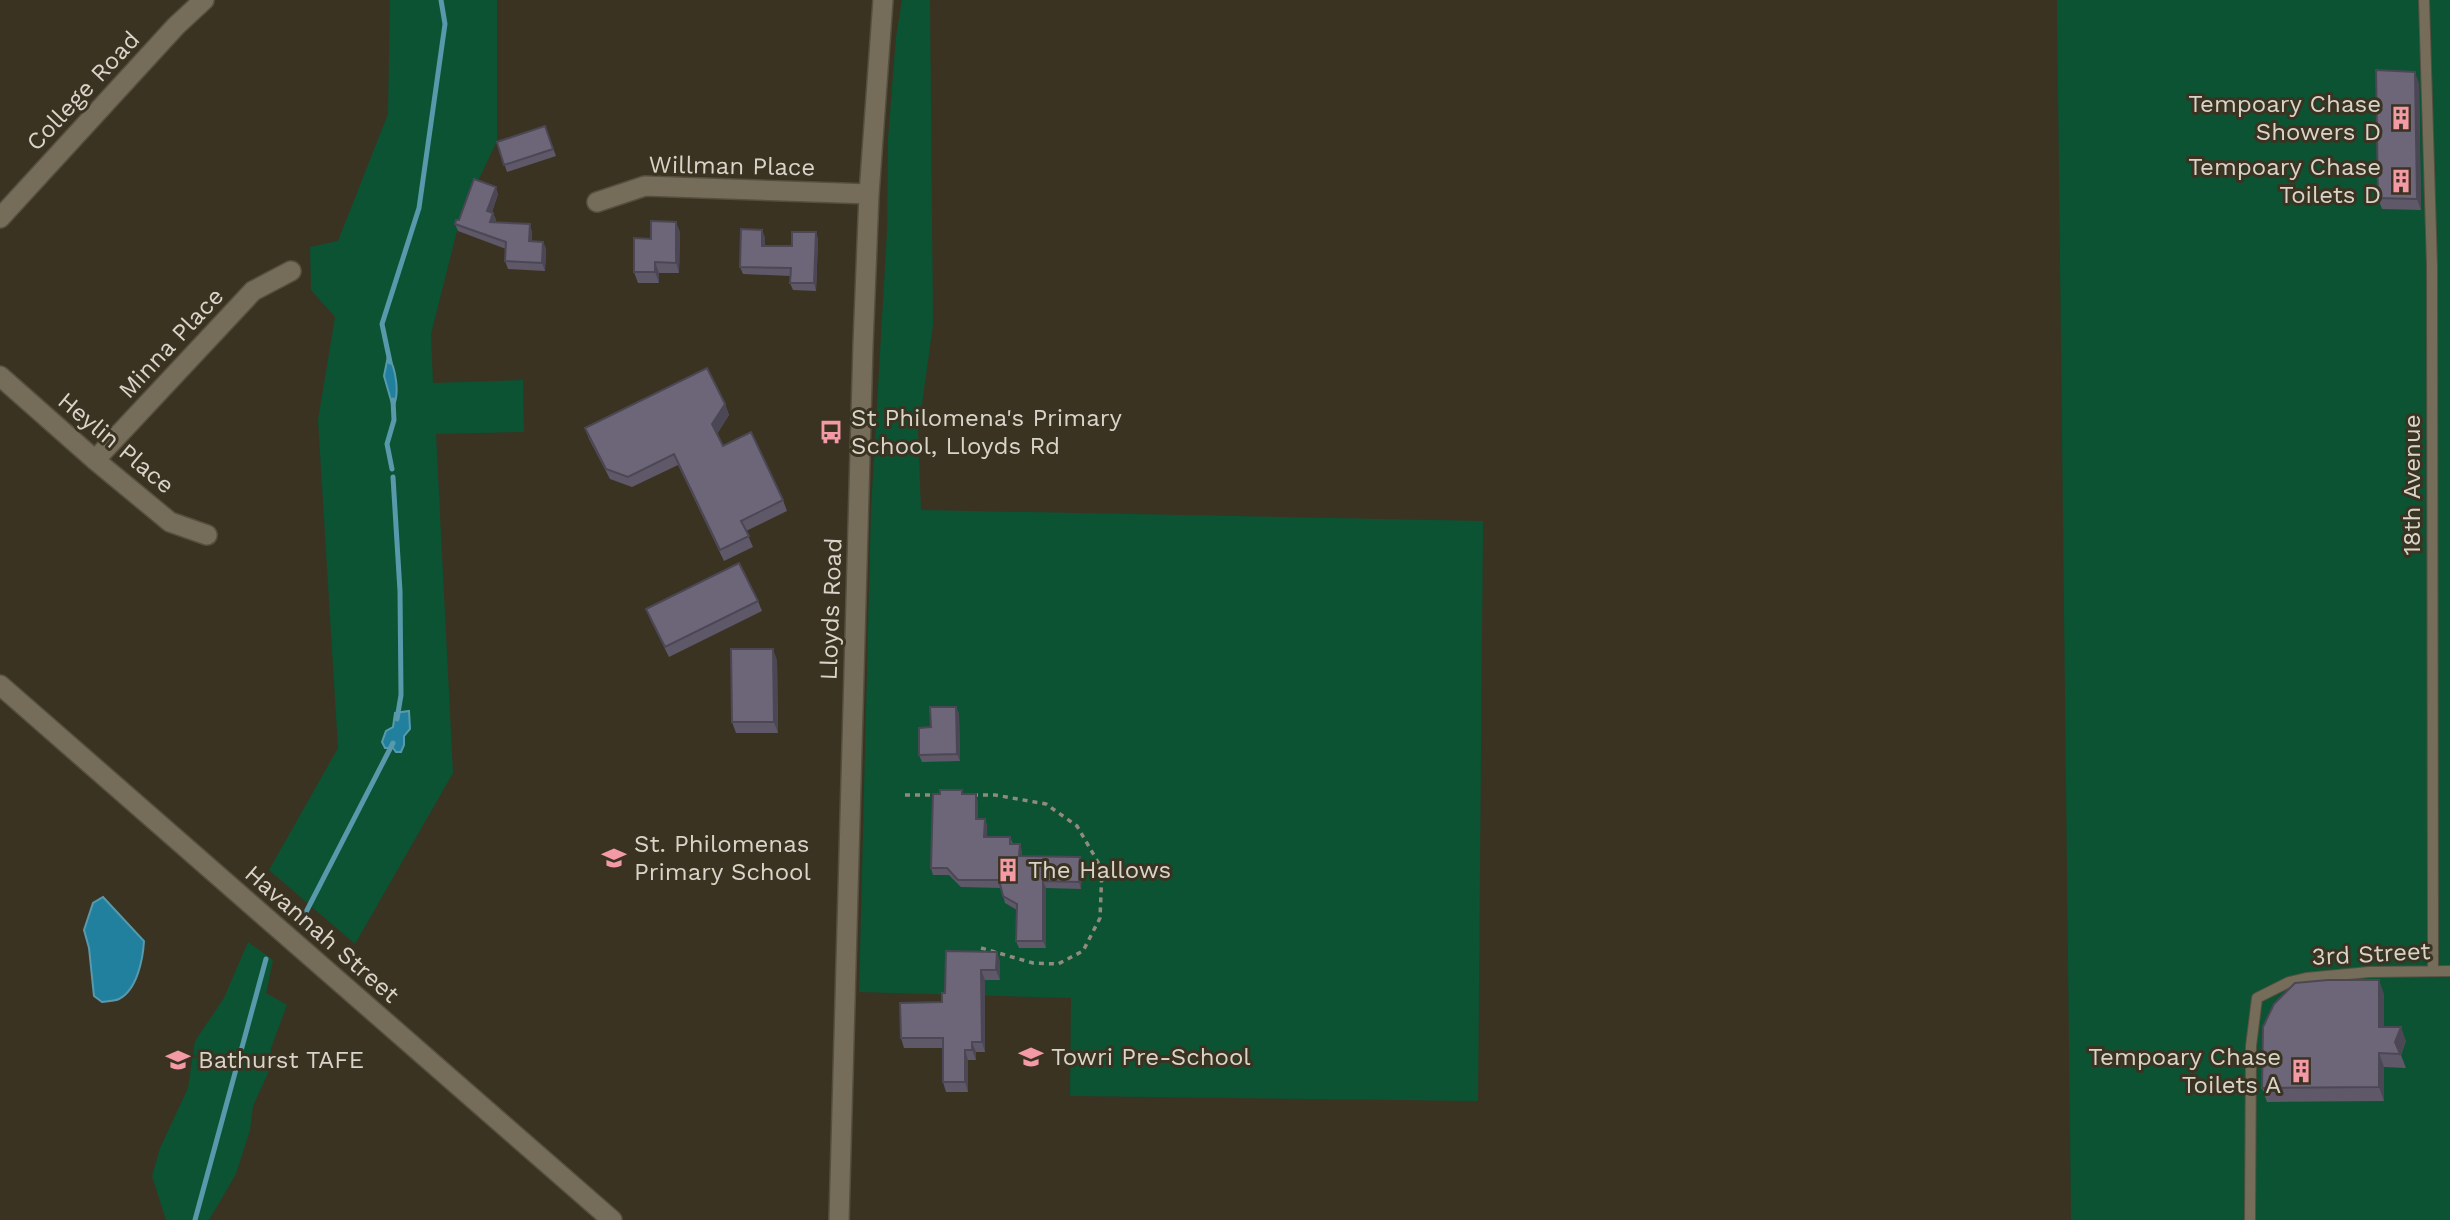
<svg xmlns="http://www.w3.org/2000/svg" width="2450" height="1220" font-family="'Work Sans',sans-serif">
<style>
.green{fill:#0b5333}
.water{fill:#21809e;stroke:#5899ab;stroke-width:2}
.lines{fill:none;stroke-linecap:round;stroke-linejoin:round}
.stream{stroke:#5899ab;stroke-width:5}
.service-casing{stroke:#554f40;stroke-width:12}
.minor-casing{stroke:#554f40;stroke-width:22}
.tertiary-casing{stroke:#554f40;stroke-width:22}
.path{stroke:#918b7e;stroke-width:3.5;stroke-dasharray:5 5;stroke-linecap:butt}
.service{stroke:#756d59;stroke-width:10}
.minor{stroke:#756d59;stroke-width:19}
.tertiary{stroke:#756d59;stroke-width:19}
.wall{fill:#5e5868}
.shaded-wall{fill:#4c4755}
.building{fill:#6d6679;stroke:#4c4755;stroke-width:2}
.labels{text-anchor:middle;stroke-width:6;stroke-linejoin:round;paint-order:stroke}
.street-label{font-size:24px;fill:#d9d4ca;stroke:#3b3322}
.poi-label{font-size:24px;fill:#d9d4ca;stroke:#3b3322;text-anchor:start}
</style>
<rect width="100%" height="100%" fill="#3b3322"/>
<path class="green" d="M390,0H497V141L460,219L431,334L433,383L523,380L524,432L436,434L453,773L355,944L269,870L338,748L318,420L335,317L311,290L310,247L338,241L388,114Z
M902,0H930L933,325L918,433L921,510L1483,521L1478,1101L1070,1096L1071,998L859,992L871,509L887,232L888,139L896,37Z
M2057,0H2450V1220H2071Z
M248,942L273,960L266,993L287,1005L271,1048L269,1071L253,1106L250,1130L236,1174L209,1220H166L152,1176L160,1148L188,1088L195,1041L224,998Z"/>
<path class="water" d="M388,356C396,368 400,394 393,407L384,376Z
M409,711L410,729L404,736V745L401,752H396L393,748H385L382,742L386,731L393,727L395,713Z
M103,897L144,941C143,959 137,990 119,999C115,1001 107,1001 102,1002L94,996L89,948L84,930L93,903Z"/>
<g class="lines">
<path class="stream" d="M390,362L382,324L419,208L445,24L441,0
M392,469L387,444L394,420L393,400
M393,477L400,591L401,695L397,719
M305,914L393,743
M195,1220L266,959"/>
<g class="service-casing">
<path id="service" d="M2424,0L2432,266L2433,971
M2250,1220L2251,1046L2257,998L2289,982L2306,978L2369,972L2450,971"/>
</g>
<g class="minor-casing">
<path id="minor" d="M597,202L645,186L869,194
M0,218L176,26L204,0
M0,376L95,460L170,522L207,535
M95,460L253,291L291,271
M839,1220L863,345L869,194L883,0"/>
</g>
<g class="tertiary-casing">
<path id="tertiary" d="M0,685L612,1220"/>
</g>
<path class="path" d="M905,795H938
M973,795H995L1046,804L1077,826L1102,869L1100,918L1083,951L1058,964L1033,963L981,948"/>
<use href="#service" class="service"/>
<use href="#minor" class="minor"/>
<use href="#tertiary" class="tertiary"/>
</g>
<path class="wall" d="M2419,83L2421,210L2382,209L2378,198Z
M545,126L556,156L507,172L497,142Z
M498,194L492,212L493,213L496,220L495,222L532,232V241L543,242L546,249L545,271L508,269L505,261L506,249L458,231L455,224L459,220Z
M680,232L679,273H659V283H638L634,272L651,239Z
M816,232L818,240L816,291L793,290L790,283L791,276L743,274L740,267L765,237V246H792Z
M725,404L729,415L717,434L723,446L783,500L787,511L746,531L753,547L724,561L678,465L632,487L610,479L589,439L585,428Z
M758,601L762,611L669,657L650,619L646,609Z
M777,660L778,733H736L732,722Z
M956,707L959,714L960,761L922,762L919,755L931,727Z
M962,790L963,794L978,802V819H985L987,826V837H1010L1013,844L1022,851V856L1082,864L1081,889L1046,888V948H1019L1016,941L1017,910L1005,903L1001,888L961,887L949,875H933L931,868L940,794Z
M946,951L1000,961V980H985V1052H976V1060H968V1092H946L943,1082V1048H904L901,1038L942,1002L945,993Z
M2384,994V1027L2406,1041L2401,1055L2406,1068L2384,1067V1101L2267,1102L2262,1088Z"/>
<path class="shaded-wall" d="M2415,72L2419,83L2421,210L2417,199Z
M496,187L498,194L490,218L487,211Z
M493,213L496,220L493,229L490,222Z
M676,222L680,232L679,273L676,263Z
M530,224L532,232V248L529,241Z
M762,230L765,237V253L762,246Z
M816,232L818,240L816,291L814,283Z
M543,242L546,249L545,271L542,263Z
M655,262L659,273V283L655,272Z
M725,404L729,415L716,435L712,424Z
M773,649L777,660L778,733L774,722Z
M956,707L959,714L960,761L957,754Z
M976,794L978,802V826L976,819Z
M985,819L987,826V844L984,837Z
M1020,844L1022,851V864L1019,856Z
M1080,857L1082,864L1081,889L1079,882Z
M1043,881L1046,888V948L1043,941Z
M997,952L1000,961V980L996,970Z
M981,970L985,980V1052L982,1042Z
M2379,980L2384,994V1042L2379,1027Z
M2401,1027L2406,1041L2400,1056L2395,1042Z
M972,1042L976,1052V1060L972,1050Z
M965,1050L968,1060V1092L965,1082Z
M2379,1053L2384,1067V1101L2379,1087Z"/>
<path class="building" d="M2376,70L2415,72L2417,199L2378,198Z
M545,126L553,149L504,165L497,142Z
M474,179L496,187L487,211L493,213L490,222L530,224L529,241L543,242L542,263L505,261L506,242L455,224L456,220H459Z
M651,221L676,222V263L655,262V272H634V238L651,239Z
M741,229L762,230V246H792V232H816L814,283H790L791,268L740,267Z
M707,368L725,404L712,424L723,446L751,432L783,500L741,521L749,536L720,550L674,454L628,477L606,469L585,428Z
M739,563L758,601L665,647L646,609Z
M731,649H773L774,722H732Z
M930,707H956L957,754L919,755V728L931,727Z
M940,790H962V794H976V819H985L984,837H1010V844H1020L1019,856L1080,857L1079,882L1043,881V941H1016L1017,904L1003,896L999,880H958L947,868H931L933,794H940Z
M946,951L997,952L996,970H981L982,1042H972V1050H965V1082H943V1038H901L900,1003L942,1002V993H945Z
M2328,980H2379V1027H2401L2395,1042L2400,1054L2379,1053V1087L2262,1088L2263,1027L2274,1004L2295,983Z"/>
<defs>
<g id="building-bare" transform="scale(1.89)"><path d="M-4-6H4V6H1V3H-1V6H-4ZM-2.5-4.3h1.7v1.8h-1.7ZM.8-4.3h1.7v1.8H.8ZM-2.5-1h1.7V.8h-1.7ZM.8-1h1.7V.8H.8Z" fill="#f49aa6" stroke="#3b3322" stroke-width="2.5" paint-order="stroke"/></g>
<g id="bus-bare" transform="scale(1.89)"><path d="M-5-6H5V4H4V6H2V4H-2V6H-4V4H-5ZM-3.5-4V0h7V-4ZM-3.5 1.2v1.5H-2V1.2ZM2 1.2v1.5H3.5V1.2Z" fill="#f49aa6" stroke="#3b3322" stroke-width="2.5" paint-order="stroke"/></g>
<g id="school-bare" transform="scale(1.89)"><path d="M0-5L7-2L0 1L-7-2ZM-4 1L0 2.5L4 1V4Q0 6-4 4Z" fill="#f49aa6" stroke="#3b3322" stroke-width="2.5" paint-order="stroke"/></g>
<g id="university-bare" transform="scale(1.89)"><path d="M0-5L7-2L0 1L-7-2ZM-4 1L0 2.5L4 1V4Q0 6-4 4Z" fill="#f49aa6" stroke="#3b3322" stroke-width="2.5" paint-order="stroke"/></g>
</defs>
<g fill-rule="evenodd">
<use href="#building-bare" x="2401" y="118"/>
<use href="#building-bare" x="2401" y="181"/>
<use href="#bus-bare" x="831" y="432"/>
<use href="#school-bare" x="614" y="858"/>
<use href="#building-bare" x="1008" y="870"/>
<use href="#school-bare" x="1031" y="1057"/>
<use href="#university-bare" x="178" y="1060"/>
<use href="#building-bare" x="2301" y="1071"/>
</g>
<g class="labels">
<g class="street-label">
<text transform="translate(83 91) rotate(-47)" y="8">College Road</text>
<text transform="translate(732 166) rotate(1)" y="8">Willman Place</text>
<text transform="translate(171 343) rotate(-47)" y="8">Minna Place</text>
<text transform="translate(116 443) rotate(40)" y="8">Heylin Place</text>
<text transform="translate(2412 485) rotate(-90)" y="8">18th Avenue</text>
<text transform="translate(831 609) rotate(-88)" y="8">Lloyds Road</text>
<text transform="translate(322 934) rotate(41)" y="8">Havannah Street</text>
<text transform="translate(2371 954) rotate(-3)" y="8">3rd Street</text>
</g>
<g class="poi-label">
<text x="2381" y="112" text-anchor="end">Tempoary Chase<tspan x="2381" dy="28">Showers D</tspan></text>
<text x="2381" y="175" text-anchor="end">Tempoary Chase<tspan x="2381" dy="28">Toilets D</tspan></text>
<text x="851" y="426">St Philomena's Primary<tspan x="851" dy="28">School, Lloyds Rd</tspan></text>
<text x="634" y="852">St. Philomenas<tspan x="634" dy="28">Primary School</tspan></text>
<text x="1028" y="878">The Hallows</text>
<text x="1051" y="1065">Towri Pre-School</text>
<text x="2281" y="1065" text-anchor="end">Tempoary Chase<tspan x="2281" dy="28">Toilets A</tspan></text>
<text x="198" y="1068">Bathurst TAFE</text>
</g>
</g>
</svg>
